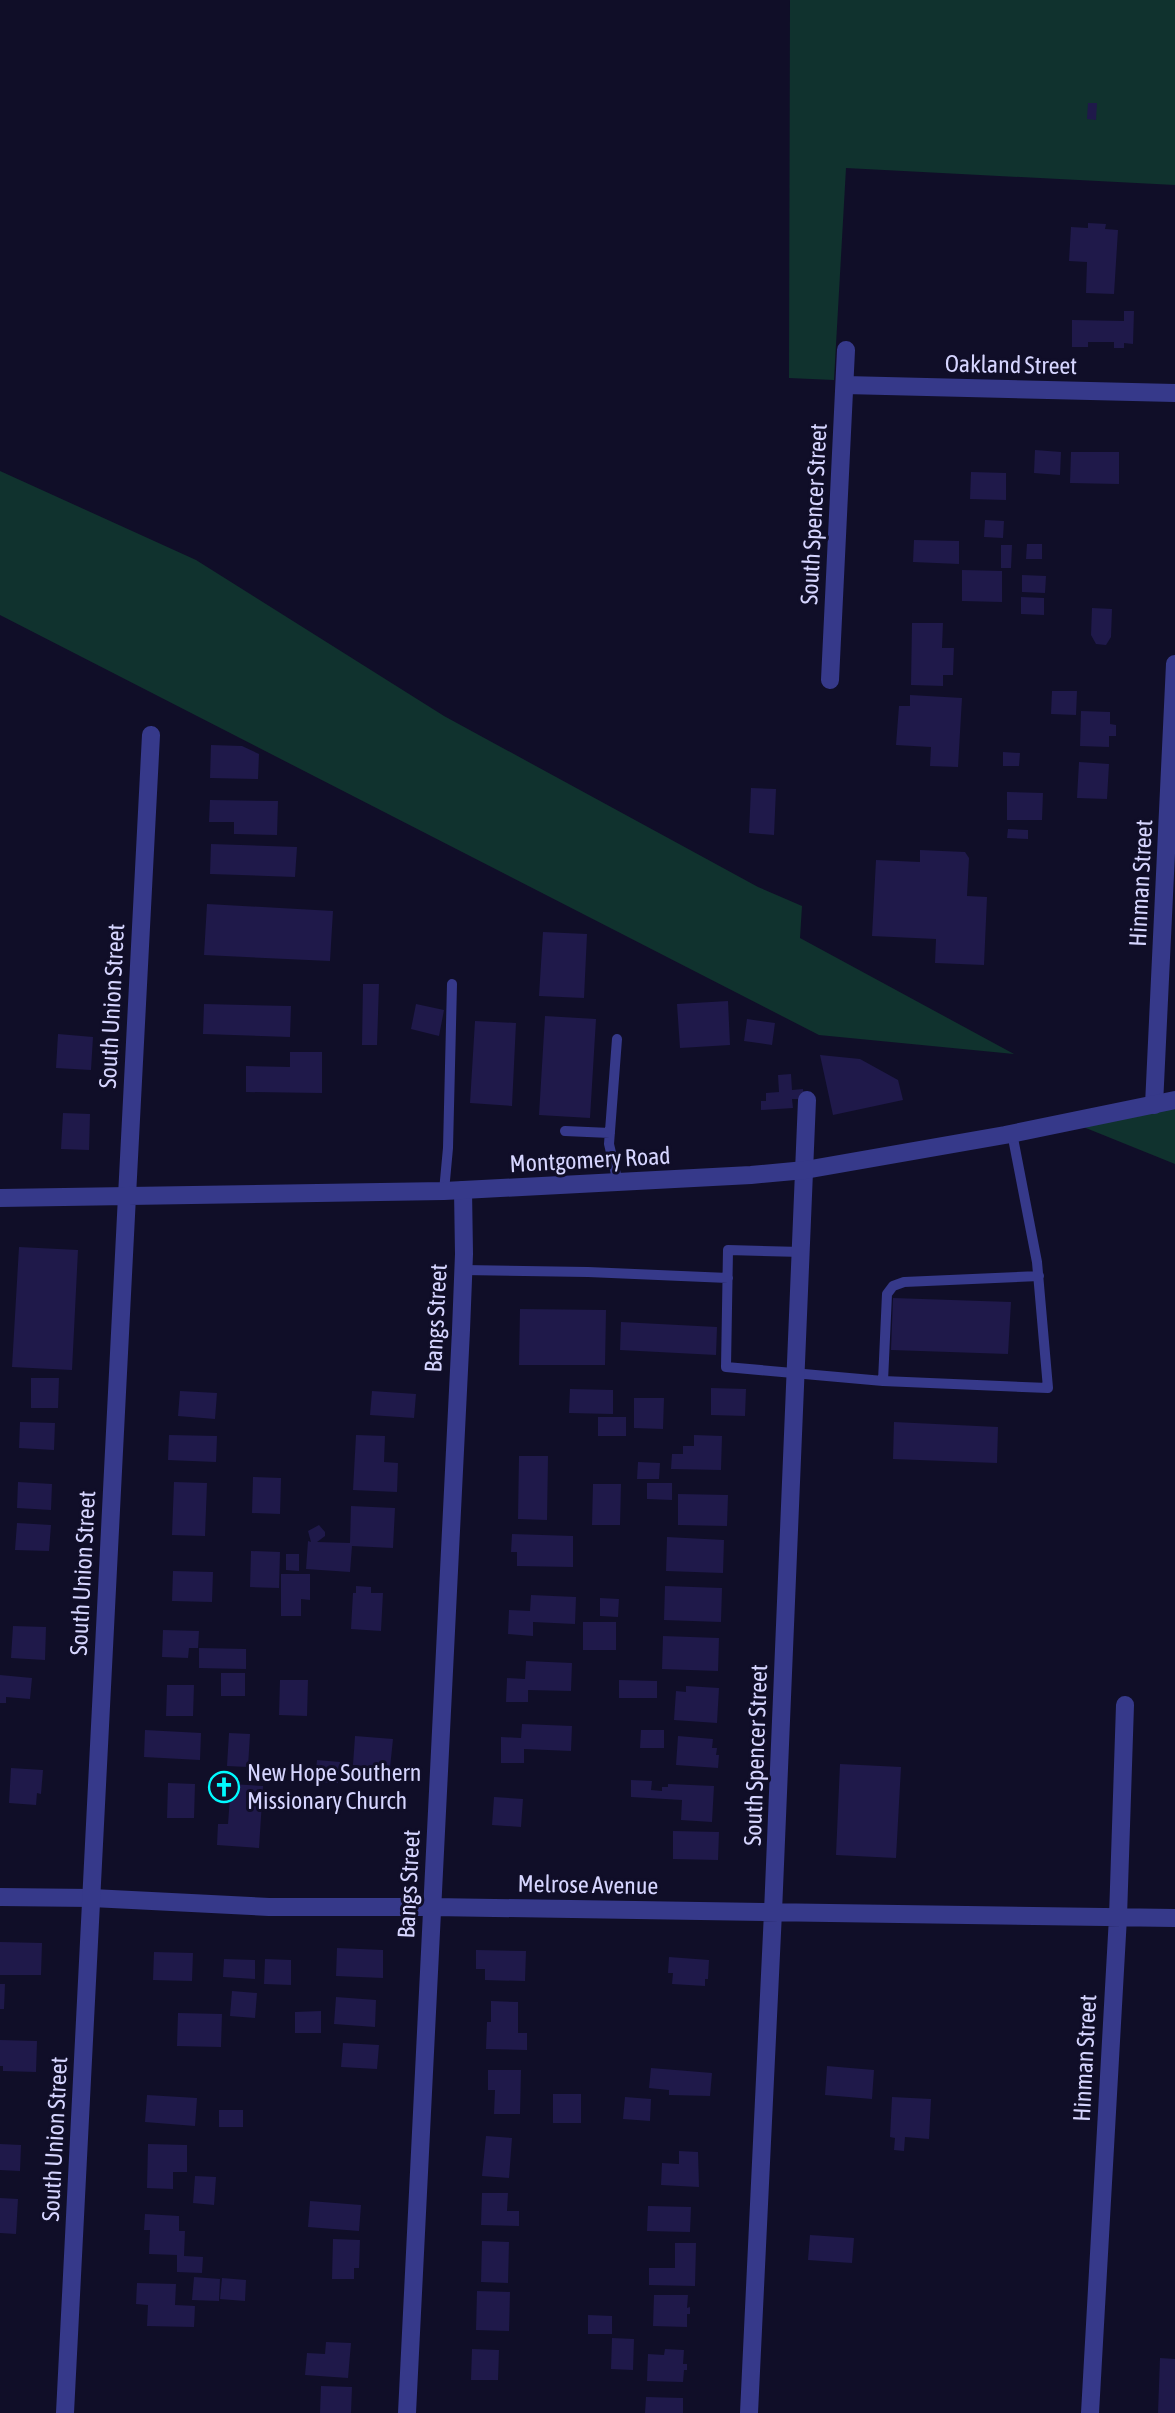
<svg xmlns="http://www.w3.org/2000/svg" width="1175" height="2413" font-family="'Asap Condensed',sans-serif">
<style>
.green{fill:#10322e}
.building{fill:#1f194a}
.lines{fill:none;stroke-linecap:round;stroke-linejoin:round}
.service{stroke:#36398a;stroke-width:10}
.minor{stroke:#36398a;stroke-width:18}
.tertiary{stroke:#36398a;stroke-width:18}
.labels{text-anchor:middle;stroke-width:6;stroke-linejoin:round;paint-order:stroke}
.street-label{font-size:24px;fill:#d6d5ff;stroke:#100e28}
.poi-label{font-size:24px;fill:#d6d5ff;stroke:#100e28;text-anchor:start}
</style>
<rect width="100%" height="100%" fill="#100e28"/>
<path class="green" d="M790,0H1175V185L846,168L834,380L789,378Z
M0,471L196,560L444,716L758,887L802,906L800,938L1014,1054L819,1035L0,615Z
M1175,1100V1164L1071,1122Z"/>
<path class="building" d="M1088,103H1097L1096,120L1087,119Z
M1088,223L1106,224L1105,229L1118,230L1114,294L1086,293L1087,262L1069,261L1071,227L1088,228Z
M1124,311H1134L1133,344L1124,343V348H1114V342H1088V347H1072V320L1124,321Z
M1035,450L1061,452L1060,475L1034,473Z
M1071,452H1119V484L1070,483Z
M971,472L1006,473V500L970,499Z
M985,520L1004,521L1003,538L984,537Z
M914,540L959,541V564L913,562Z
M1027,544H1042V559H1026Z
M1001,545H1012L1011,568H1001Z
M962,570L1002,571V602L962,601Z
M1022,575L1046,576L1045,593L1022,592Z
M1021,597L1044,598V615L1021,614Z
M1092,608L1112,609L1111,637L1106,645L1096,644L1091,635Z
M912,623H943L942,648H954L953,675H943V686L911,685Z
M1052,691H1077L1076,715L1051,714Z
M910,695L962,698L958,767L930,766L931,747L896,745L899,706H910Z
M1081,711L1110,712V724L1116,725V736H1109V747L1080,746Z
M211,745L242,746L259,754L258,779L210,778Z
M1003,752L1020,753L1019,766H1003Z
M1079,762L1109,764L1107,799L1077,798Z
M751,788L776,789L774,835L749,833Z
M1007,792L1043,793L1042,820H1007Z
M210,800L278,801L277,835L234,834V822H209Z
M1008,829L1028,830V839L1007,838Z
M211,844L297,847L295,877L210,874Z
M920,850L965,852L969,858L967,896L987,897L984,965L935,963L936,939L872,936L876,860L920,862Z
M207,904L333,911L330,961L204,955Z
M543,932L587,934L584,998L539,996Z
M363,984H379L377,1045H362Z
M728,1001L730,1045L680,1048L677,1004Z
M204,1004L291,1006L290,1037L203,1034Z
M416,1004L444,1010L439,1036L411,1029Z
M545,1016L596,1019L590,1118L539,1115Z
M747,1019L775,1023L772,1045L744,1041Z
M475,1021L516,1023L512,1106L470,1103Z
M58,1034L93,1037L91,1070L56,1068Z
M290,1052H322V1093L246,1092V1066L290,1067Z
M820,1055L860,1059L898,1080L903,1100L833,1115Z
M791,1074L792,1090L803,1089L804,1099H792L793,1108L761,1110V1101H766V1093L779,1092L778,1075Z
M63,1113L90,1114L89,1150L61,1149Z
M19,1247L78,1250L72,1370L12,1367Z
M893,1298L1011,1302L1008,1354L891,1350Z
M520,1309L606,1310L605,1365H519Z
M621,1322L717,1327L716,1355L620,1350Z
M31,1378H59L58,1408H31Z
M711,1388L746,1389L745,1416L711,1415Z
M570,1389L613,1390V1414L569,1413Z
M180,1391L217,1393L215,1419L178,1416Z
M372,1391L416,1394L414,1418L370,1415Z
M634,1398H664L663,1429L634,1428Z
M598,1417H626V1436H598Z
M20,1422L55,1423L54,1450L19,1448Z
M894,1422L998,1427L997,1463L893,1459Z
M169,1435L217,1436L216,1462L168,1460Z
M356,1435L385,1436L384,1462L398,1463L397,1492L353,1490Z
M694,1435L722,1436L721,1470L671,1469L672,1454H683V1446H694Z
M519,1456H548L547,1520L518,1519Z
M638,1462L660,1463L659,1479H637Z
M253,1477L281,1478L280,1514L252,1513Z
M18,1482L52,1484L51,1510L17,1508Z
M174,1482L207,1483L205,1536L172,1535Z
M647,1483H672V1500L647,1499Z
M593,1484H621L620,1525H592Z
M678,1494L728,1495L727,1526L678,1525Z
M351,1506L395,1508L393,1548L352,1546L350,1572L306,1569L308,1541L311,1542L308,1531L319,1525L325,1532V1536L317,1542L350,1543Z
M17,1523L51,1525L49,1551L15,1550Z
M512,1534L573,1536V1567L517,1566V1552H511Z
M667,1537L724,1540L723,1573L666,1571Z
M251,1551L280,1552L279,1588L250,1587Z
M286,1554H299V1571L286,1570Z
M173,1571L213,1572L212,1602L172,1601Z
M281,1574H310V1600L301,1599V1616H281Z
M356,1586L371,1587V1593H383L381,1631L351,1629L353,1593H356Z
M665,1586L722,1588L721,1622L664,1620Z
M531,1595L576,1597L575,1624L533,1622V1636L508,1634L509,1610L530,1611Z
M600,1598L619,1599L618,1617L600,1616Z
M583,1622H616V1650H583Z
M13,1626L46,1627L45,1660L11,1658Z
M163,1630L199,1631L198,1648H189L188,1658L162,1657Z
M663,1636L719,1638L718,1671L662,1669Z
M199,1648L246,1649V1669L199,1668Z
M526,1661L572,1663L571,1691L528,1690V1702H506L507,1678L525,1679Z
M221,1673H245V1696H221Z
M0,1675L32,1678L30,1699L6,1697V1703H0Z
M280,1680H308L307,1716L279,1715Z
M619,1680L657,1681V1698H619Z
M167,1685H194L193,1716H166Z
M686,1686L719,1688L717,1723L674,1720L676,1691L686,1692Z
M522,1724L572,1726L571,1751L524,1749V1763H501V1737L521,1738Z
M145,1730L201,1733L200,1760L144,1757Z
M641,1730H664V1748H640Z
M229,1733L250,1734L248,1767L227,1766Z
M355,1736L393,1739L390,1768L353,1765Z
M678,1736L713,1739L712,1748H717L716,1755H719L718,1768L676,1765Z
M317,1760L340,1762L338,1783L315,1782Z
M840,1764L901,1767L896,1858L836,1855Z
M11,1768L43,1770L41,1794L37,1793L36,1805L9,1803Z
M631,1780L652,1781L651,1790L662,1791V1787H668V1784L714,1786L712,1822L681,1820L682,1800L631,1797Z
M168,1783L195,1784L194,1818H167Z
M231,1784L263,1786L259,1848L217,1845L218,1824H228Z
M494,1797L523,1799L521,1827L492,1825Z
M673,1831L719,1832L718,1860L673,1859Z
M0,1942L42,1943L41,1975H0Z
M337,1948L383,1950V1978L336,1976Z
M476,1950L526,1951L525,1981L485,1980V1969H476Z
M154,1952L193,1953L192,1981L153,1980Z
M669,1957L709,1960L708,1979H705V1986L672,1984L673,1973H668Z
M224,1959L255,1960V1979L223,1977Z
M265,1959L291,1960V1985L264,1984Z
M0,1984H5L4,2009H0Z
M232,1991L257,1993L255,2018L230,2016Z
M336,1997L376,2000L375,2027L334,2024Z
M491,2001L518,2002V2033H527V2050L486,2049L487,2022H491Z
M321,2011V2033H295V2012Z
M178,2013L222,2014L221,2047L177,2046Z
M0,2040L37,2041L36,2072L3,2071V2066H0Z
M343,2043L379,2045L377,2069L341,2067Z
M827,2066L874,2070L872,2099L825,2095Z
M651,2068L712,2073L710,2096L669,2095V2090L649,2088Z
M488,2070H521L520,2114H494L495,2090H488Z
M553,2094H581V2123H553Z
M147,2095L197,2098L195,2126L145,2122Z
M625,2097L651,2099L650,2121L623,2119Z
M892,2097L931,2099L929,2139L905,2137L904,2151L894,2150L895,2138L890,2137Z
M219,2110H243V2127H219Z
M486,2136L512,2138L509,2178L482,2176Z
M0,2144L21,2145L20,2171L0,2170Z
M148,2144L187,2145V2172H173V2189L147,2188Z
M679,2151L698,2152L699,2187L661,2185L662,2163L679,2164Z
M195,2176L216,2177L214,2205L193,2203Z
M482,2193H508L507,2211H519V2226L481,2225Z
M0,2198L18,2199L16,2234L0,2233Z
M310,2201L361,2205L359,2231L308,2227Z
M648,2206L691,2207L690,2232L647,2231Z
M145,2214L179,2216V2231H185L184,2256L203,2257L202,2273L177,2272V2255L149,2254L150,2230H144Z
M810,2235L854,2238L852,2263L808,2260Z
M333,2239L360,2240L359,2268H354V2279H332Z
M482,2241L509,2242L508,2283L481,2282Z
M675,2243H696L695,2286L649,2285V2268H675Z
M194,2277L220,2279L219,2301L192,2300Z
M222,2278L246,2280L245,2301L220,2299Z
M137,2283L176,2284L175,2305L195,2306L194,2327L147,2326L148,2305L136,2304Z
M477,2291L510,2292L509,2331L476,2330Z
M654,2295H688L687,2308L690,2307V2314H687V2327L653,2326Z
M588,2315L612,2316V2334H588Z
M612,2338L634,2339L633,2370L611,2369Z
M326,2342L351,2343L348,2378L305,2375L307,2353L325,2354Z
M472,2349L499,2350L498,2380H471Z
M665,2349L684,2350L683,2364H687V2370H684L683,2382L647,2381L648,2354L664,2355Z
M1160,2358L1175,2359V2413H1158Z
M321,2386L352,2387L351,2413H320Z
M646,2397L683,2398V2413H645Z"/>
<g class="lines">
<path class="service" d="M617,1039L609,1144L618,1183
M565,1131L610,1133
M444,1191L448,1148L452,984
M802,1252L728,1250L726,1367L883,1381L1048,1388L1037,1262L1012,1133
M463,1270L588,1272L728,1278
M883,1381L887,1294L893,1286L904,1282L1039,1276"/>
<path class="minor" d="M845,385L1175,393
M830,680L846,350
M1154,1105L1175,664
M127,1196L151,735
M0,1897L92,1898L269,1907H433L1175,1918
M407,2413L461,1330L464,1254L463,1190
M749,2413L773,1912L807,1100
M1090,2413L1118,1917L1125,1705"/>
<path class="tertiary" d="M0,1198L444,1191L751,1175L805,1170L1005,1135L1175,1100
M65,2413L127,1196"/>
</g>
<defs>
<g id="church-ring" transform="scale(1.575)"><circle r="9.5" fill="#100e28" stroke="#01faff" stroke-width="1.5"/><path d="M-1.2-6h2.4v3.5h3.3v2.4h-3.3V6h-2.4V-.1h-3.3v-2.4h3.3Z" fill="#01faff"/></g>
</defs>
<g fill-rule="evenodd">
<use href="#church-ring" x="224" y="1787"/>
</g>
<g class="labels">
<g class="street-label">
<text transform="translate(1011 365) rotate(1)" y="8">Oakland Street</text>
<text transform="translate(814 514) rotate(-87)" y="8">South Spencer Street</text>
<text transform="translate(1141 883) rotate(-87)" y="8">Hinman Street</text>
<text transform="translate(112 1006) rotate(-87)" y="8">South Union Street</text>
<text transform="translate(590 1160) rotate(-3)" y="8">Montgomery Road</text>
<text transform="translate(436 1318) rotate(-87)" y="8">Bangs Street</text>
<text transform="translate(83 1573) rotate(-87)" y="8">South Union Street</text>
<text transform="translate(756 1755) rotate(-88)" y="8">South Spencer Street</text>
<text transform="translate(409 1884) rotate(-87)" y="8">Bangs Street</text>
<text transform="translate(588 1885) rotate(1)" y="8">Melrose Avenue</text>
<text transform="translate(1085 2058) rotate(-87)" y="8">Hinman Street</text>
<text transform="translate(55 2139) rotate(-87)" y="8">South Union Street</text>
</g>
<g class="poi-label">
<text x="247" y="1781">New Hope Southern<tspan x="247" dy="28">Missionary Church</tspan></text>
</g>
</g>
</svg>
